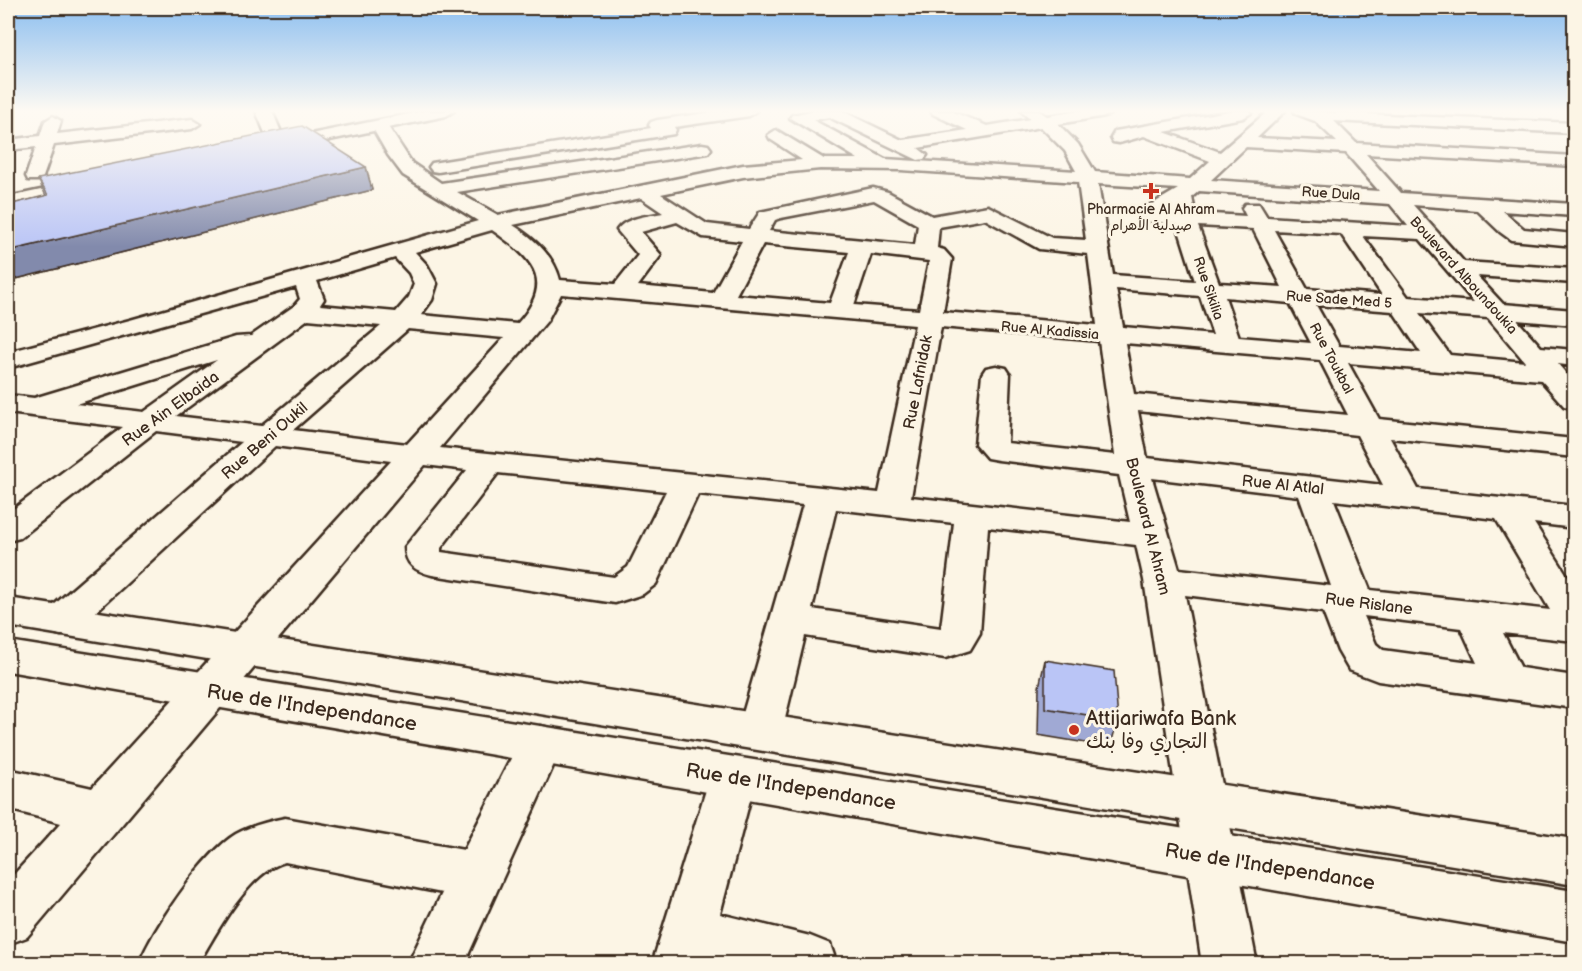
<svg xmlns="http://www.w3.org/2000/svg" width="1582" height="971" font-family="'Balsamiq Sans','Playpen Sans Arabic',sans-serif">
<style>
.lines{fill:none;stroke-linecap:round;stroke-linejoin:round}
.minor-casing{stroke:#3b2a1e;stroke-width:5}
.major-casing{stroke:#3b2a1e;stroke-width:5}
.highway-casing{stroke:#3b2a1e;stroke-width:5}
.minor{fill:#fcf5e5;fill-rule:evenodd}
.major{fill:#fcf5e5;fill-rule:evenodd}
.highway{fill:#fcf5e5;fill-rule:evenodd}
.wall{fill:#a0a9d4;stroke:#3b2a1e;stroke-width:1.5}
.shaded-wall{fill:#828aac;stroke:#3b2a1e;stroke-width:1.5}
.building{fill:#bac5f6;stroke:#3b2a1e;stroke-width:1.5}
.poi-dot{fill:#c8321e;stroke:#fcf5e5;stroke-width:2}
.labels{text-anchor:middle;stroke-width:6;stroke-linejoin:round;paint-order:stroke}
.far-street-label{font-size:14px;fill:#3b2a1e;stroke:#fcf5e5}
.far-poi-label{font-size:14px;fill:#3b2a1e;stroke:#fcf5e5}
.street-label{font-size:16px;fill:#3b2a1e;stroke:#fcf5e5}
.near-street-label{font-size:20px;fill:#3b2a1e;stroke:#fcf5e5}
.near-poi-label{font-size:20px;fill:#3b2a1e;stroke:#fcf5e5;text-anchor:start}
</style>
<rect width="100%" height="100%" fill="#fcf5e5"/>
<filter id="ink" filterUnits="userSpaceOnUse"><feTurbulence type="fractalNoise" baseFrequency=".0167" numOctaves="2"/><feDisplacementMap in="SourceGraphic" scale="12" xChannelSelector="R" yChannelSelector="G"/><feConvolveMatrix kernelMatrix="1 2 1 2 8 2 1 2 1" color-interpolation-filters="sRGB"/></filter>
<g filter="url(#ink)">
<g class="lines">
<g class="minor-casing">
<path id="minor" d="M256,111H272L287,146L284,150H272Z
M720,111H757L749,116L674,127L676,130L674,134L668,135L438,172L432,171L429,167L432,163L438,162L651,128L649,125L651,122L657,120Z
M811,111H842L902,140L967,130L933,114L931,111H951L987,126L1030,119L1021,111H1039L1047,116L1079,111H1113L1111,114L1105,116L1058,124L1078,144L1095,172L1190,179L1210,161L1144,136L1119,143L1113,142L1111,138L1115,131L1121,130L1229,111H1249L1251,113L1243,118L1164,132L1220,152L1268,111H1285L1257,138L1337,142L1315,121L1296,114L1294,111L1574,123V133L1334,121L1356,143L1574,156V166L1366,154L1401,193L1574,204V216L1502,211L1524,229L1574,234V246L1511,240L1500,232L1477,210L1413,205L1464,262L1574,269V283L1477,276L1503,304L1574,310V325L1517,320L1541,347L1574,350V366L1558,364L1574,383V409L1564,406L1541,380L1348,363L1379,419L1574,439V457L1390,438L1418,489L1574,506V528L1534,523L1574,586V641L1503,633L1521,668L1574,676V708L1378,681L1349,670L1338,651L1323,612L1185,595L1257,964H1202L1144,580L1136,545L988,527L980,633L970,650L945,658L805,636L782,731L776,744L760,749L744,744L738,731L803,505L698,494L656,584L643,594L615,603L432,575C416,571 405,565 405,547L467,470L425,465L27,937L8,944V881L61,823L8,809V769L92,788L391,461L275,446L75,631L61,635L47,631L41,621L47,611L242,442L156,431L20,538L8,541V513L123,427L8,413V395L34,398L236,337L251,336L294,306L300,299L296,287L8,368V352L130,320L478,221L403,175L388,155L371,125L373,122H385L412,163L441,183L702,144L708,145L711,149L708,153L702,154L457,192L498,215L743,165L802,160L770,139L768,135L776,130L824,159H858L790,118L792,115ZM829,117L918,160L924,159L927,155L918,148L1041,127L1065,151L1076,171L885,159L813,120ZM1246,147L1346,153L1379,191L1211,180ZM820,169L901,170L1078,182L1086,240L1052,238L988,206L932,216L888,192L873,188L760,212L749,229L707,224L661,194L743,177ZM1098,184L1178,189L1142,210L1139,214L1149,221L1177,224L1195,281L1113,275ZM1199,191L1390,204L1408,226L1267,217L1259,204H1245L1242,208L1246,216L1195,213L1192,197ZM641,198L663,213C649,216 626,217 617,230L638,255L615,284L560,280C554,255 533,238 513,225ZM874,200L918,225L915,245L769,231L775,220L781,218ZM985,219L1039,249L1088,254L1097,325L943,312L952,259L944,250L937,248L939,227ZM677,222L703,237L742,241L713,293L638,286L661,255L641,232ZM1198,226L1253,229L1282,287L1219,283ZM492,230C532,258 557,280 517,324L421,315L432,300L437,284L427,265L415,252ZM1274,230L1341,234L1382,295L1307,289ZM1363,236L1420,239L1474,302L1408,297ZM763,244L849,252L830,303L736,295ZM871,254L929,261L919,310L854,305ZM395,258L409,273L414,284L409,297L396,312L320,305L324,299L317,281ZM1116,289L1200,296L1213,335L1123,327ZM561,294L915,325L879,493L440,448L547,321ZM1225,297L1290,303L1311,343L1239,337ZM1316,305L1393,311L1421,353L1339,346ZM1419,313L1488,318L1525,362L1450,355ZM308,319L381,326L261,426L176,416ZM941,327L1099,341L1115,455L1007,443L1010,374L1006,368L996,366L986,368L982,374L975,444L987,458L998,460L1119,475L1130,522L911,497ZM408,329L504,338L407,444L293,430ZM1125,343L1320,360L1348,415L1134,394ZM217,360L144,412L76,404ZM1138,411L1357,435L1383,485L1147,458ZM498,473L666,491L628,567L614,577L441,552V548ZM1152,478L1299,496L1331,586L1179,569ZM1334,500L1496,519L1550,610L1370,590ZM836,509L954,523L941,628L812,609ZM1364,616L1461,628L1477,663L1383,650L1376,644Z
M53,116L61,121L57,134L192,119L200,124L192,129L54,145L42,180H28L26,176L36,147L8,150V140L40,136L45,121Z
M541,726L557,731L563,744L464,964H408L442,893L285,862C248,872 217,932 198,964H139C153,929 204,853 236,834C251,826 269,821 285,818L464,850L525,731Z
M733,757L749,763L756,777L720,914L810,936L830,944L837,964H652L710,777L717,763Z"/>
</g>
<g class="major-casing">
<path id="major" d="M8,598L1574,839V885L8,626Z
M8,641L1574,891V942L8,671Z"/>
</g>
<g class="highway-casing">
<path id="highway" d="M424,111H454L446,116L276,151L270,150L267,146L270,142L276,141Z
M88,180L95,182L98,186L95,190L8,209V197Z"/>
</g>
<use href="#minor" class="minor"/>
<use href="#major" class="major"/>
<use href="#highway" class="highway"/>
</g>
<path class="wall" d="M366,167L372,190L8,281V205L46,196L38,179Z
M1045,660L1118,720L1110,747L1038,735L1039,687Z"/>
<path class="shaded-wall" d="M366,167L372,190L8,281V251Z"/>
<path class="building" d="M302,126L366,167L8,251V205L48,195L38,179Z
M1045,660L1114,671L1118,720L1045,708Z"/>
</g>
<linearGradient id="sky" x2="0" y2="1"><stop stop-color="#8bbef0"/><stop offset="0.45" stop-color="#fefaf3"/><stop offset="1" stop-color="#fefaf3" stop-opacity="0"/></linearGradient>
<rect width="1582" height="247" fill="url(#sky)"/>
<g class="poi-dot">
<path d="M1148 182h6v6h6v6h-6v6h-6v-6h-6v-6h6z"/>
<circle cx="1074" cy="730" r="6"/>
</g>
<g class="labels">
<g class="far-street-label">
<text transform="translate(1331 193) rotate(4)" y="5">Rue Dula</text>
<text transform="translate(1464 275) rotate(48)" y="5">Boulevard Alboundoukia</text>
<text transform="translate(1209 288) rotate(71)" y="5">Rue Sikilia</text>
<text transform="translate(1339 299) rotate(4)" y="5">Rue Sade Med 5</text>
<text transform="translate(1050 330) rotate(5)" y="5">Rue Al Kadissia</text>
<text transform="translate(1332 358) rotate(62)" y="5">Rue Toukbal</text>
</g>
<g class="far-poi-label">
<text x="1151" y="214">Pharmacie Al Ahram<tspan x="1151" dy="16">صيدلية الأهرام</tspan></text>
</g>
<g class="street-label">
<text transform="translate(917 382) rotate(-79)" y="6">Rue Lafnidak</text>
<text transform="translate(170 408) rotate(-36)" y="6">Rue Ain Elbaida</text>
<text transform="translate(264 440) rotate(-41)" y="6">Rue Beni Oukil</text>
<text transform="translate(1283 484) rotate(6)" y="6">Rue Al Atlal</text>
<text transform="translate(1149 526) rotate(76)" y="6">Boulevard Al Ahram</text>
<text transform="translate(1369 603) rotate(7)" y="6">Rue Rislane</text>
</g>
<g class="near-street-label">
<text transform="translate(312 707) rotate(9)" y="7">Rue de l'Independance</text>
<text transform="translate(791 786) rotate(9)" y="7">Rue de l'Independance</text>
<text transform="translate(1270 866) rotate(9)" y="7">Rue de l'Independance</text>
</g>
<g class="near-poi-label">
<text x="1086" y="725">Attijariwafa Bank<tspan x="1086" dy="23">التجاري وفا بنك</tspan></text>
</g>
</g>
<rect width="1582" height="971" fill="none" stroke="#fcf5e5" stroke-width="30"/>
<rect x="15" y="15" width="1552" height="941" fill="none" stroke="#3b2a1e" stroke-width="2" filter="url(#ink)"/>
</svg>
